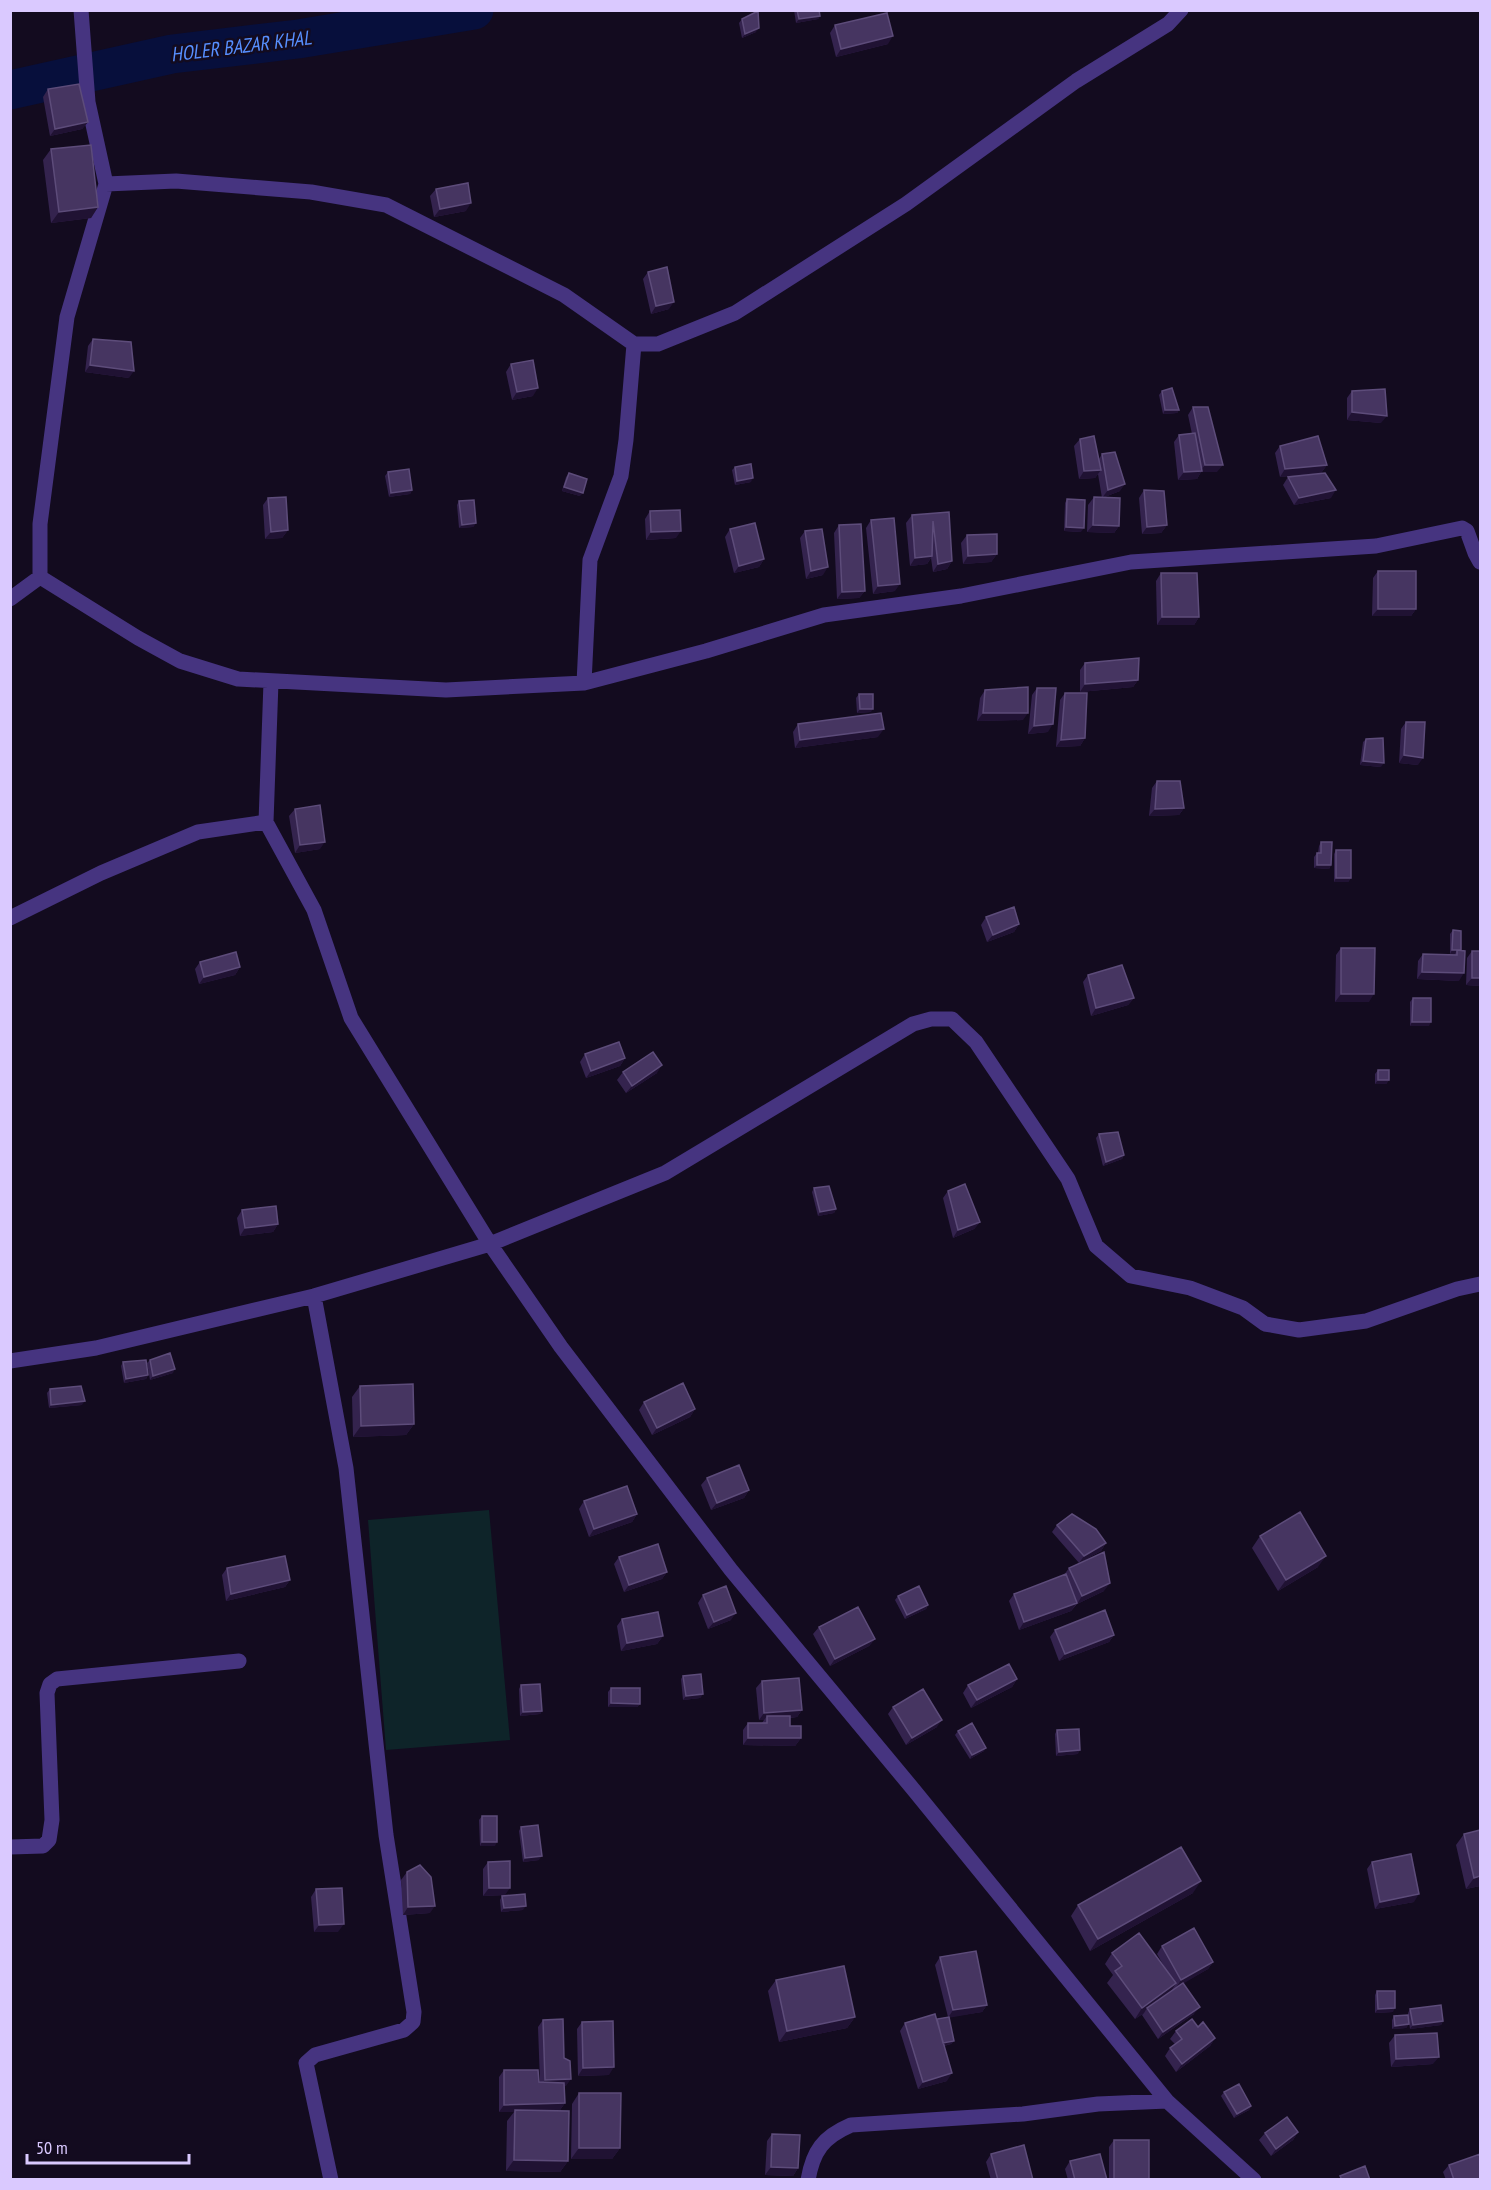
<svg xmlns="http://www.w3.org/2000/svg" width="1491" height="2190" font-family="'PT Sans Narrow',sans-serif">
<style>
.green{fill:#0e2429}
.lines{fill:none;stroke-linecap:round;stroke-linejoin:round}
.river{stroke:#070f3c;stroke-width:39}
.street{stroke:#463480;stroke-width:15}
.wall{fill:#34234e}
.shaded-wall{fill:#201233}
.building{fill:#463561;stroke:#5d4c7a;stroke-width:1.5}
.labels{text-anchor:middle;stroke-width:5;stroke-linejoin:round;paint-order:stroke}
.water-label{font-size:20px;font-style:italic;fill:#578fff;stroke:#130b1f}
</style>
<rect width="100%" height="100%" fill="#130b1f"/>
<path class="green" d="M489,1510L510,1740L386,1750L368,1520Z"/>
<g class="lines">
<path class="river" d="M10,90L172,54L298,39L474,10"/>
<path class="street" d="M106,184L176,181L311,192L386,205L564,295L634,344H658L735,313L906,204L1076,81L1168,24L1181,10
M40,577L138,638L180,661L238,679L446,690L584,683L706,651L824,615L961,596L1131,562L1376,546L1462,528L1467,531L1475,553L1480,562
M10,599L40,577V524L67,317L106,184L88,102L81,10
M584,683L590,560L621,476L626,440L634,344
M266,822L271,682
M10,918L101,873L198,832L266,822L314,910L351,1018L490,1244L561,1347L731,1570L913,1789L1167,2101L1254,2180
M314,1296L346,1468L386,1835L414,2012L413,2022L404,2030L315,2055L306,2063L331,2180
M10,1361L96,1348L314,1296L490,1244L665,1173L913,1024L931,1019H952L976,1042L1068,1179L1096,1246L1131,1276L1190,1288L1243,1308L1265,1324L1299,1330L1366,1321L1457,1289L1480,1284
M10,1847L43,1846L49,1840L52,1820L47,1693L50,1684L57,1679L239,1661
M808,2180C813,2151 823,2137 851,2125L1023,2114L1098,2104L1167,2101"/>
</g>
<path class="wall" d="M794,10H819L820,16L818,19L796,23Z
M742,19L756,32L742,38L739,23Z
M835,25L888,44L836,57L830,33Z
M48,89L88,122L82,129L50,136L43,97Z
M51,149L98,207L91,218L51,223L43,160Z
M436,189L466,211L434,217L430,196Z
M648,272L669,309L651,314L643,279Z
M93,339L129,378L85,372L88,346Z
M511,364L533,396L512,400L506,372Z
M1162,391L1179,410L1177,413L1163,414L1159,395Z
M1352,391L1381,423L1347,420V398Z
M1193,407L1217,472H1201L1197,479L1178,480L1174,442L1179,435L1192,434L1188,415Z
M1080,439L1099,459L1102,454L1120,491L1102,498L1119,526L1114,533L1087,532L1088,505L1094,497L1102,498L1098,474L1095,478L1079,479L1074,446Z
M1280,446L1327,465L1321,473L1280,477L1275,453Z
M735,467L751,482L735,485L732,470Z
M388,472L412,490L410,494L389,497L385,476Z
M569,473L580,496L562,491L566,477Z
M1288,477L1331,498L1294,505L1283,485Z
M1144,490L1167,525L1161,533L1142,534L1139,498Z
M268,498L288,530L282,538L265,539L263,505Z
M1067,499L1081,532L1064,531L1065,503Z
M459,501L476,523L473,527L459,528L457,505Z
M650,511L676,538L646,540L645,519Z
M949,512L952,561L947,569L933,572L931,558L927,564L910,566L906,523L912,515Z
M871,520L895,591L873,594L866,528Z
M839,525L865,591L859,598L837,599L834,533Z
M730,529L764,559L759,567L734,573L725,537Z
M805,531L823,575L806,579L800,538Z
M967,535L997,554L991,562L963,564L961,543Z
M1378,571L1416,609L1411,616H1372L1373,578Z
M1161,573L1199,617L1194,625H1157L1156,581Z
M1085,663L1138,680L1133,687L1080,692V670Z
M1037,688L1048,732L1028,734L1032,695Z
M985,690L1023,720L977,721L980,698Z
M1065,693L1085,738L1080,746L1056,747L1060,700Z
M859,694L871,712L857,713L856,698Z
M1406,722L1418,765L1399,763L1401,729Z
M798,724L878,737L795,748L793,732Z
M1366,739L1381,767L1360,765L1363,742Z
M1157,781L1184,808L1179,815L1149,816L1152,788Z
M295,809L320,849L295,853L289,816Z
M1321,842L1331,865L1329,869L1314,868V857L1317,853H1318L1319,846Z
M1336,850L1351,878L1348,882H1334V854Z
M986,917L1019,924L1014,932L987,942L981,925Z
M1453,930L1461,931L1459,981L1417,979L1418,961L1423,954L1454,955L1455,954H1450V934Z
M1341,948L1369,1002H1335L1336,955Z
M1472,951H1480V986L1466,985L1467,958Z
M200,962L240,967L235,975L199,984L195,969Z
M1088,975L1134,998L1128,1005L1091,1016L1083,982Z
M1413,998L1429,1026H1410V1002Z
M585,1054L625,1058L620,1066L586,1078L580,1062Z
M1378,1070L1389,1080L1386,1084H1375V1074Z
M623,1072L657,1073L626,1093L617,1080Z
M1099,1134L1124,1155L1122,1159L1103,1166L1096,1138Z
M814,1188L836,1209L834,1213L818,1216L812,1192Z
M948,1191L980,1222L974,1229L953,1238L943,1198Z
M242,1210L278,1224L273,1232L240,1236L237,1218Z
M150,1360L173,1373L150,1380L147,1363Z
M123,1362L148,1375L146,1379L124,1383L121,1366Z
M360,1386L414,1424L406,1435L353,1437L352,1397Z
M50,1389L82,1405L49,1408L47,1393Z
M644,1402L695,1409L690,1417L652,1435L639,1410Z
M707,1478L749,1490L744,1498L711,1510L701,1485Z
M584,1501L637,1514L632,1522L589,1537L579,1509Z
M1057,1525L1106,1543L1101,1551L1079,1563L1052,1532Z
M1260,1536L1318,1567L1278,1591L1252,1548Z
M619,1557L667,1572L662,1579L624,1592L614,1564Z
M227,1568L290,1580L285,1587L226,1601L222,1575Z
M1069,1568L1104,1591L1077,1604L1071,1611L1019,1630L1009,1601L1014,1594L1064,1575Z
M703,1595L731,1620L708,1629L698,1603Z
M898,1596L928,1605L926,1609L905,1619L895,1600Z
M622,1619L663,1636L657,1644L621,1651L617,1626Z
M819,1627L875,1639L869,1646L830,1666L813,1634Z
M1055,1630L1114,1635L1109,1642L1059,1661L1050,1637Z
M683,1676L703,1694L700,1698L683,1700L681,1679Z
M1017,1679L1012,1687L971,1708L963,1693L968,1685Z
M762,1681L802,1710L797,1717L790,1718V1726L801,1738L795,1746L743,1745V1730L748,1723H762L764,1720H759L756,1688Z
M521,1685L542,1711L540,1714L520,1716L519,1689Z
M611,1688L640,1704L637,1707H608V1692Z
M893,1707L937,1727L906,1745L888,1714Z
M1057,1730L1078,1754L1056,1756L1055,1734Z
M958,1731L984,1751L970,1759L955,1735Z
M482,1816L495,1846H480L479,1820Z
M521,1827L539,1860L523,1862L519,1831Z
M1464,1834L1480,1886L1466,1889L1456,1845Z
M488,1862L505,1895L483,1896V1869Z
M1372,1862L1414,1902L1375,1909L1367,1869Z
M407,1872L430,1913L403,1915L401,1880Z
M316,1889L338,1932H314L311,1897Z
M1193,1893L1090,1951L1071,1916L1078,1905Z
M502,1896L523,1910L501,1912L500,1900Z
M1162,1946L1213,1962L1208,1969L1183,1983L1194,2014L1158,2039L1142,2015L1144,2013L1135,2019L1107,1983L1113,1975L1105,1964L1112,1953L1165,1968L1157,1954Z
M940,1957L987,2005L982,2012L949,2017L954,2041L951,2044L944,2046L947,2081L918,2089L900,2031L905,2023L937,2019L948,2017L935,1965Z
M776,1980L855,2017L847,2028L779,2042L768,1991Z
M1377,1991L1393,2012L1375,2013V1995Z
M1410,2009L1443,2021L1441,2025L1410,2029L1408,2016L1409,2024L1406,2028L1392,2029V2020L1394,2016L1408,2015V2013Z
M543,2020L564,2058L566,2086H564L565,2103L560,2110L544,2111L568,2161L560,2172L506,2171L507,2121L514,2112H499V2077L504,2070L540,2082L538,2027Z
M582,2022L609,2075L578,2076L577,2029Z
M1198,2027L1215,2038L1210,2046L1176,2072L1165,2056L1170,2048L1175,2044L1170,2039L1176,2031Z
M1395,2035L1433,2064L1391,2067L1389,2043Z
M1224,2092L1251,2106L1249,2110L1234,2118L1221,2096Z
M579,2093L620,2148L612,2159H571L572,2104Z
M1298,2132L1293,2140L1271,2156L1259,2140L1265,2133Z
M772,2134L798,2168L793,2176L765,2175L767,2141Z
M1114,2140L1149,2180H1109V2147Z
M991,2154L1033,2180H991L986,2162Z
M1070,2161L1107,2180H1068L1065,2169Z
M1449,2165L1480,2180H1446L1443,2172Z"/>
<path class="shaded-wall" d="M820,16L818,19L796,23L799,19Z
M759,28L756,32L742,38L745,34Z
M893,36L888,44L836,57L841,49Z
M88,122L82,129L50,136L55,129Z
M471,203L466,211L434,217L440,209Z
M98,207L91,218L51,223L59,212Z
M674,302L669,309L651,314L656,306Z
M90,365L134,371L129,378L85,372Z
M538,388L533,396L512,400L517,392Z
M1165,410H1179L1177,413L1163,414Z
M1352,412L1387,416L1381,423L1347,420Z
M1205,465H1223L1217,472H1201L1197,479L1178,480L1184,472L1200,471Z
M1327,465L1321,473L1280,477L1285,469Z
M1101,470L1095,478L1079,479L1084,471Z
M753,478L751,482L735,485L737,481Z
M1125,484L1120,491L1102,498L1108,490Z
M564,487L583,493L580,496L562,491Z
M412,490L410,494L389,497L391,493Z
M1336,490L1331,498L1294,505L1299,498Z
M476,523L473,527L459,528L462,525Z
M1093,525L1119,526L1114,533L1087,532Z
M1167,525L1161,533L1142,534L1147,527Z
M1066,527L1084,528L1081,532L1064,531Z
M288,530L282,538L265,539L271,532Z
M681,531L676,538L646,540L651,532Z
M997,554L991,562L963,564L968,556Z
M932,556L927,564L910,566L915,558Z
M764,559L759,567L734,573L739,566Z
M952,561L947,569L933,572L938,564Z
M828,567L823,575L806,579L811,571Z
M900,584L895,591L873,594L878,586Z
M865,591L859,598L837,599L842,592Z
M1378,609H1416L1411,616H1372Z
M1162,617H1199L1194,625H1157Z
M1138,680L1133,687L1080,692L1085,684Z
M860,709H873L871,712L857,713Z
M983,713H1028L1023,720L977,721Z
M1053,724L1048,732L1028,734L1034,726Z
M884,729L878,737L795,748L800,740Z
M1085,738L1080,746L1056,747L1061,740Z
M1404,755L1423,758L1418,765L1399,763Z
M1363,761L1384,763L1381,767L1360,765Z
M1184,808L1179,815L1149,816L1155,809Z
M325,842L320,849L295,853L300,845Z
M1317,865H1331L1329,869L1314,868Z
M1336,878H1351L1348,882H1334Z
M1019,924L1014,932L987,942L993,935Z
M1452,950H1457L1455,954H1450Z
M240,967L235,975L199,984L204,977Z
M1422,972L1464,973L1459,981L1417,979Z
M1472,978H1480V986L1466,985Z
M1341,994H1374L1369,1002H1335Z
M1134,998L1128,1005L1091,1016L1096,1008Z
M1412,1022H1431L1429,1026H1410Z
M625,1058L620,1066L586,1078L591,1071Z
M662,1065L657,1073L626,1093L632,1086Z
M1378,1080H1389L1386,1084H1375Z
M1124,1155L1122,1159L1103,1166L1106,1162Z
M836,1209L834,1213L818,1216L820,1212Z
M980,1222L974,1229L953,1238L958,1230Z
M278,1224L273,1232L240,1236L245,1228Z
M175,1369L173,1373L150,1380L153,1376Z
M148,1375L146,1379L124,1383L126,1379Z
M85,1401L82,1405L49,1408L51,1405Z
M695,1409L690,1417L652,1435L657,1428Z
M414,1424L406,1435L353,1437L361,1426Z
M749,1490L744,1498L711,1510L717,1503Z
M637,1514L632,1522L589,1537L594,1529Z
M1106,1543L1101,1551L1079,1563L1084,1556Z
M1326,1556L1318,1567L1278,1591L1286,1580Z
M667,1572L662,1579L624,1592L629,1585Z
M290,1580L285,1587L226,1601L231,1594Z
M1110,1583L1104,1591L1077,1604L1082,1596Z
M1077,1603L1071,1611L1019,1630L1024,1622Z
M928,1605L926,1609L905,1619L907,1615Z
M736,1613L731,1620L708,1629L714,1622Z
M1114,1635L1109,1642L1059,1661L1065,1654Z
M663,1636L657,1644L621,1651L627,1643Z
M875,1639L869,1646L830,1666L835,1659Z
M1017,1679L1012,1687L971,1708L977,1700Z
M703,1694L700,1698L683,1700L686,1696Z
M611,1703L640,1704L637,1707H608Z
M802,1710L797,1717L767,1720V1716L764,1720H759L764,1713Z
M542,1711L540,1714L520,1716L523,1712Z
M942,1720L937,1727L906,1745L912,1738Z
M748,1738H801L795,1746L743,1745Z
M986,1748L984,1751L970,1759L972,1755Z
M1080,1750L1078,1754L1056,1756L1059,1752Z
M482,1842H497L495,1846H480Z
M542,1856L539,1860L523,1862L525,1858Z
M1480,1876V1886L1466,1889L1474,1878Z
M1201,1881L1193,1893L1090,1951L1098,1939Z
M489,1888H510L505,1895L483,1896Z
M1419,1894L1414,1902L1375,1909L1380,1902Z
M435,1906L430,1913L403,1915L408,1907Z
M526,1906L523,1910L501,1912L504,1908Z
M344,1924L338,1932H314L319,1925Z
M1213,1962L1208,1969L1176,1988L1181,1980Z
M1176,1983L1169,1995L1147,2008L1144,2013L1135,2019L1142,2008Z
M987,2005L982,2012L948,2018L953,2010Z
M1200,2007L1194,2014L1158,2039L1163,2032Z
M1395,2008L1393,2012L1375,2013L1378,2009Z
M855,2017L847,2028L779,2042L787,2031Z
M1443,2021L1441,2025L1410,2029L1413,2025Z
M1409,2024L1406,2028L1392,2029L1395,2026Z
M1215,2038L1210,2046L1176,2072L1182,2064Z
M954,2041L951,2044L939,2047L942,2043Z
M1439,2057L1433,2064L1391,2067L1396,2059Z
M614,2067L609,2075L578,2076L583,2068Z
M952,2073L947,2081L918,2089L923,2082Z
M571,2079L566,2086L540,2087L545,2080Z
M565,2103L560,2110L515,2112V2110L514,2112H499L504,2105Z
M1251,2106L1249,2110L1234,2118L1237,2114Z
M1298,2132L1293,2140L1271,2156L1276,2149Z
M579,2148H620L612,2159H571Z
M514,2160L568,2161L560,2172L506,2171Z
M771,2167L798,2168L793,2176L765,2175Z"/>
<path class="building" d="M797,10H819L820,16L799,19Z
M758,11L759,28L745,34L742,19Z
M887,13L893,36L841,49L835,25Z
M79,84L88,122L55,129L48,89Z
M91,145L98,207L59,212L51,149Z
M468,183L471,203L440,209L436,189Z
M667,267L674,302L656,306L648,272Z
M93,339L131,342L134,371L90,365Z
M533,360L538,388L517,392L511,364Z
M1172,388L1179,410H1165L1162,391Z
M1385,389L1387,416L1352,412V391Z
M1193,407H1208L1223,465H1205Z
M1195,433L1202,471L1184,472L1179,435Z
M1094,436L1101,470L1084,471L1080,439Z
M1318,436L1327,465L1285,469L1280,446Z
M1115,452L1125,484L1108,490L1102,454Z
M751,464L753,478L737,481L735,467Z
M409,469L412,490L391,493L388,472Z
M569,473L587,479L583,493L564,487Z
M1325,473L1336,490L1299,498L1288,477Z
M1144,490L1164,491L1167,525L1147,527Z
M286,497L288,530L271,532L268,498Z
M1094,497L1120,498L1119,526L1093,525Z
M1067,499L1085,500L1084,528L1066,527Z
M474,500L476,523L462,525L459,501Z
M680,510L681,531L651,532L650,511Z
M949,512L952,561L938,564L933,521L932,556L915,558L912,515Z
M894,518L900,584L878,586L871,520Z
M755,523L764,559L739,566L730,529Z
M861,524L865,591L842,592L839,525Z
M822,529L828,567L811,571L805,531Z
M997,534V554L968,556L967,535Z
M1378,571H1416V609H1378Z
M1161,573H1197L1199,617H1162Z
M1139,658L1138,680L1085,684V663Z
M1028,687V713H983L985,690Z
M1037,688H1056L1053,724L1034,726Z
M1065,693H1087L1085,738L1061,740Z
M859,694H873V709H860Z
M881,713L884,729L800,740L798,724Z
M1406,722H1425L1423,758L1404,755Z
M1383,738L1384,763L1363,761L1366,739Z
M1157,781H1180L1184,808L1155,809Z
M320,805L325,842L300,845L295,809Z
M1321,842H1332L1331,865H1317V853H1321Z
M1336,850H1351V878H1336Z
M1014,907L1019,924L993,935L986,917Z
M1453,930L1461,931V950H1452Z
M1341,948H1375L1374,994H1341Z
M1457,950L1465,951L1464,973L1422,972L1423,954L1457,955Z
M1472,951H1480V978H1472Z
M236,952L240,967L204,977L200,962Z
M1122,965L1134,998L1096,1008L1088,975Z
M1413,998H1431V1022H1412Z
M619,1042L625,1058L591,1071L585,1054Z
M653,1052L662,1065L632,1086L623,1072Z
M1378,1070H1389V1080H1378Z
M1118,1132L1124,1155L1106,1162L1099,1134Z
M965,1184L980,1222L958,1230L948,1191Z
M829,1186L836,1209L820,1212L814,1188Z
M276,1206L278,1224L245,1228L242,1210Z
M170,1353L175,1369L153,1376L150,1360Z
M146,1360L148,1375L126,1379L123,1362Z
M683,1383L695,1409L657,1428L644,1402Z
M413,1384L414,1424L361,1426L360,1386Z
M81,1386L85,1401L51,1405L50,1389Z
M739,1465L749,1490L717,1503L707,1478Z
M627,1486L637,1514L594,1529L584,1501Z
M1300,1512L1326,1556L1286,1580L1260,1536Z
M1072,1514L1096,1529L1106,1543L1084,1556L1057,1525Z
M658,1544L667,1572L629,1585L619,1557Z
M1104,1552L1110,1583L1082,1596L1069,1568Z
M285,1556L290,1580L231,1594L227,1568Z
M1066,1574L1077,1603L1024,1622L1014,1594Z
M726,1586L736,1613L714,1622L703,1595Z
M919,1586L928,1605L907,1615L898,1596Z
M858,1607L875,1639L835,1659L819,1627Z
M1105,1610L1114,1635L1065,1654L1055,1630Z
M658,1612L663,1636L627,1643L622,1619Z
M1009,1664L1017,1679L977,1700L968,1685Z
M701,1674L703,1694L686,1696L683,1676Z
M799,1678L802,1710L764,1713L762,1681Z
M540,1684L542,1711L523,1712L521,1685Z
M611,1688H640V1704L611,1703Z
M923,1689L942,1720L912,1738L893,1707Z
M767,1716H790V1726H801V1738H748V1723H767Z
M972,1723L986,1748L972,1755L958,1731Z
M1079,1729L1080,1750L1059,1752L1057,1730Z
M482,1816H497V1842H482Z
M538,1825L542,1856L525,1858L521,1827Z
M1480,1830V1876L1474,1878L1464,1834Z
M1181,1847L1201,1881L1098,1939L1078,1905Z
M1411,1854L1419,1894L1380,1902L1372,1862Z
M510,1861V1888H489L488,1862Z
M420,1865L431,1877L435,1906L408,1907L407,1872Z
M342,1888L344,1924L319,1925L316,1889Z
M525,1894L526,1906L504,1908L502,1896Z
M1194,1928L1213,1962L1181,1980L1162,1946Z
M1139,1933L1176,1983L1142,2008L1115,1971L1122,1966L1112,1953Z
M976,1951L987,2005L953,2010L940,1957Z
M844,1966L855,2017L787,2031L776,1980Z
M1183,1983L1200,2007L1163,2032L1147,2008Z
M1377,1991H1395V2008L1378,2009Z
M1441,2005L1443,2021L1413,2025L1410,2009Z
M935,2014L952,2073L923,2082L905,2023Z
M1408,2015L1409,2024L1395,2026L1394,2016Z
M949,2017L954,2041L943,2043L937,2019Z
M563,2019L564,2058L570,2061L571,2079L545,2080L543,2020Z
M1192,2019L1198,2027L1203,2022L1215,2038L1182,2064L1170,2048L1182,2039L1176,2031Z
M613,2021L614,2067L583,2068L582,2022Z
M1437,2033L1439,2057L1396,2059L1395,2035Z
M504,2070H538L539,2082L564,2083L565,2103L504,2105Z
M1239,2084L1251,2106L1237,2114L1224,2092Z
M579,2093H621L620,2148H579Z
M515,2110L569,2111L568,2161L514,2160Z
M1287,2117L1298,2132L1276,2149L1265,2133Z
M772,2134L800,2135L798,2168L771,2167Z
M1114,2140H1149V2180H1114Z
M1024,2145L1033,2180H998L991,2154Z
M1100,2154L1107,2180H1075L1070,2161Z
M1480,2154V2180H1454L1449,2165Z
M1365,2166L1370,2180H1342L1340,2176Z"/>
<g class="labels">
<g class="water-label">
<text transform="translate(241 46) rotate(-7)" y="7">HOLER BAZAR KHAL</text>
</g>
</g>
<rect width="1491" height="2190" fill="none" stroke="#dac9ff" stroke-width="24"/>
<path d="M27 2154v9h162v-9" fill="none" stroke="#dac9ff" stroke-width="3"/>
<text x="36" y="2154" font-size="18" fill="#dac9ff" stroke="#130b1f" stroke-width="4.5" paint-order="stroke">50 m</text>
</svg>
